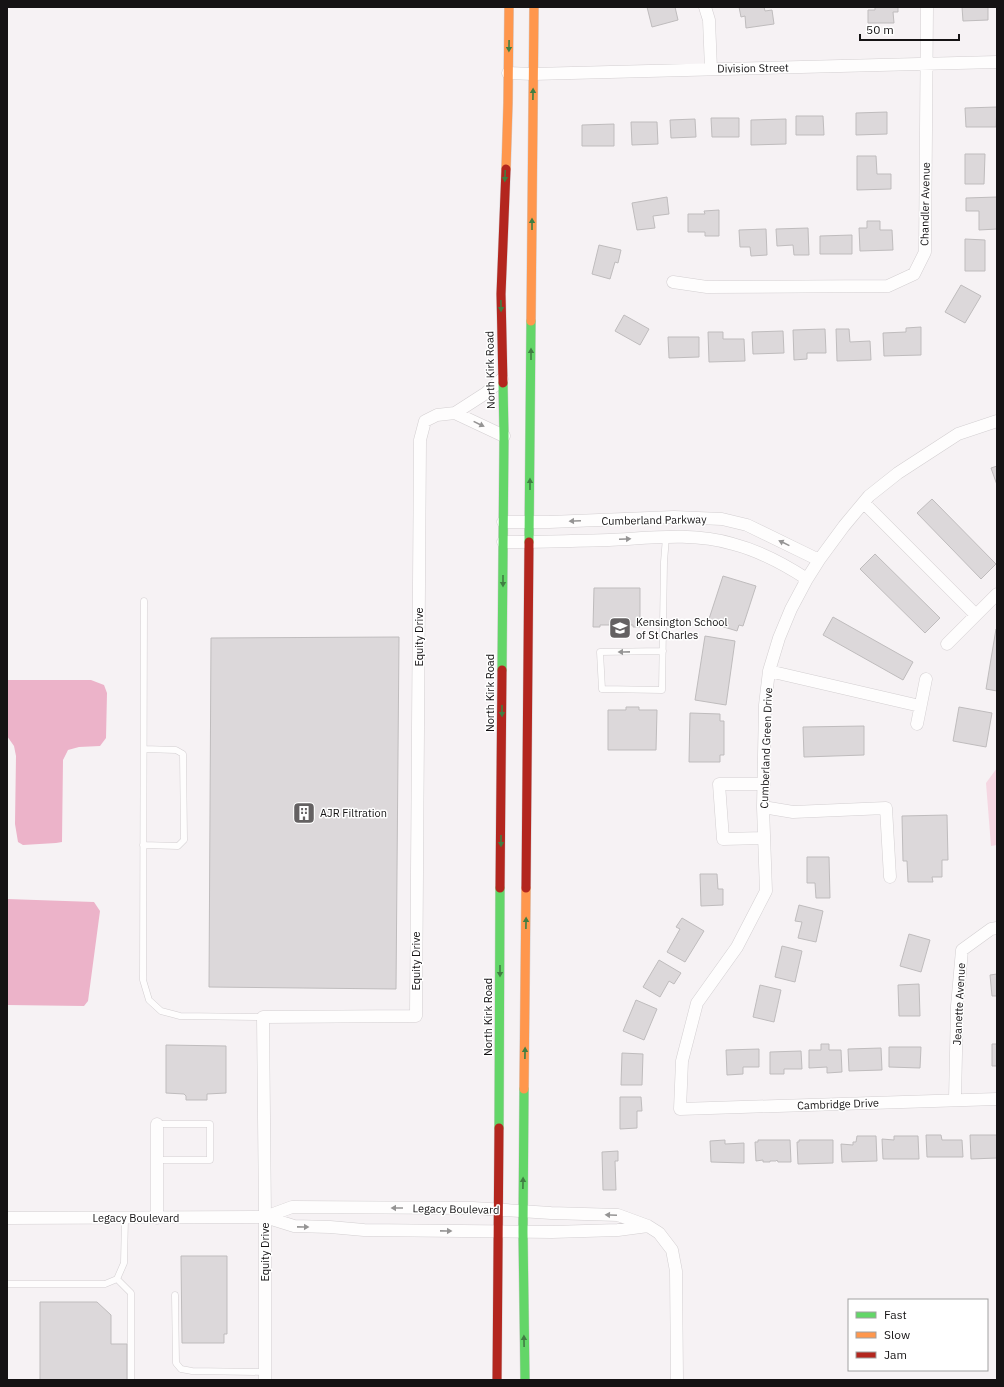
<svg xmlns="http://www.w3.org/2000/svg" width="1004" height="1387" font-family="'IBM Plex Sans',sans-serif">
<style>
.green{fill:#f5d7e2}
.water{fill:#ecb3c9}
.building{fill:#dcd8da;stroke:#bfbcbd}
.lines{fill:none;stroke-linecap:round;stroke-linejoin:round}
.lane-casing{stroke:#d3cfd1;stroke-width:7}
.street-casing{stroke:#d3cfd1;stroke-width:13}
.fast-casing{stroke:#d3cfd1;stroke-width:10}
.slow-casing{stroke:#d3cfd1;stroke-width:10}
.jam-casing{stroke:#d3cfd1;stroke-width:10}
.lane{stroke:#fefdfd;stroke-width:6}
.street{stroke:#fefdfd;stroke-width:12}
.fast{stroke:#63d668;stroke-width:9}
.slow{stroke:#ff974d;stroke-width:9}
.jam{stroke:#b3261e;stroke-width:9}
.oneway{fill:#407e42}
.oneway2{fill:#959494}
.labels{text-anchor:middle;stroke-width:3;stroke-linejoin:round;paint-order:stroke}
.street-label{font-size:11px;fill:#151314;stroke:#fff}
.poi-label{font-size:11px;fill:#151314;stroke:#fff;text-anchor:start}
</style>
<rect width="100%" height="100%" fill="#f6f2f4"/>
<path class="green" d="M997,768V845L991,846L986,783Z"/>
<path class="water" d="M7,680H91L104,685L107,693L106,738L100,746L79,747L68,750L63,760L62,842L56,843L23,845L18,842L15,824L16,756L14,746L7,736Z
M7,899L94,902L100,911L88,1001L84,1006L7,1005Z"/>
<path class="building" d="M647,7H675L678,20L652,27Z
M739,7H764L765,11L772,10L774,24L746,28L745,16L741,17Z
M875,7H898V12H893L894,23H868V10H875Z
M962,7H988V20L963,21Z
M997,107L996,127H966L965,108Z
M887,112V134L856,135V113Z
M796,116H823L824,135H796Z
M711,118H739V137H712Z
M695,119L696,137L671,138L670,120Z
M786,119V144L751,145V120Z
M631,122H657L658,144L632,145Z
M614,124V146H582V125Z
M965,154H985L984,184H965Z
M857,156H876L877,174H891V189L857,190Z
M667,197L669,214L653,216L655,228L637,230L632,203Z
M997,197V229L979,230V211H966V198Z
M719,210V236H705V232H688V214H705L704,211Z
M867,221H880V230H892L893,250L860,251L859,228H867Z
M808,228L809,255H794L793,245L777,246L776,229Z
M766,229L767,255L751,256L750,247H740L739,230Z
M852,235V254H820V236Z
M965,239L985,240V271H965Z
M599,245L621,250L618,263L615,262L610,279L592,274Z
M961,285L981,296L965,323L945,312Z
M624,315L649,329L640,345L615,331Z
M921,327V355L884,356L883,333L906,332V328Z
M825,329L826,353H807V359L794,360L793,330Z
M836,329H849L850,342L870,341L871,360L837,361Z
M783,331L784,353L753,354L752,332Z
M708,332H723V339H744L745,361L709,362Z
M668,337H699V357L669,358Z
M997,466V485L991,468Z
M932,499L996,564L981,579L917,513Z
M875,554L940,618L925,633L860,569Z
M723,576L756,586L743,626L739,625L737,631L708,622Z
M594,588H640V627H633V625H622V628H611V625H600V627H593Z
M833,617L913,662L903,680L823,635Z
M996,629H997V691L986,689Z
M705,636L735,641L726,705L695,700Z
M399,637L396,989L209,987L211,638Z
M626,707H639V710H657L656,750H608V710H626Z
M959,707L992,713L986,747L953,741Z
M690,713L720,714V721H724V755H720V762H689Z
M864,726V755L804,757L803,727Z
M947,815L948,860H942V877H932L933,882H908L907,861H903L902,816Z
M807,857H829L830,898H816L815,883H807Z
M700,874H717L718,889H723V905L701,906Z
M799,905L823,911L816,942L798,938L802,922L795,921Z
M682,918L704,931L685,962L667,952L680,929L676,927Z
M909,934L930,940L921,972L900,966Z
M782,946L802,951L795,982L775,977Z
M659,960L681,973L674,984L669,981L660,997L643,987Z
M997,974V996H992L990,975Z
M919,984L920,1016H899L898,985Z
M760,985L781,990L774,1022L753,1017Z
M636,1000L657,1009L644,1040L623,1031Z
M821,1044H829V1050H841L842,1072L827,1073V1067L809,1068V1050H821Z
M992,1044H997V1066H992Z
M166,1045L226,1046V1093L207,1094V1100H186V1096L184,1094L166,1093Z
M889,1047H921L920,1068L889,1067Z
M881,1048L882,1070L849,1071L848,1049Z
M759,1049V1067H743V1074L727,1075L726,1050Z
M801,1051L802,1069H784V1074H770V1052Z
M622,1053L643,1054L642,1085H621Z
M620,1097H641L642,1111H637V1128L620,1129Z
M926,1135H941L942,1140H962L963,1157H927Z
M970,1135H997V1158L971,1159Z
M857,1136H876L877,1161L842,1162L841,1144L853,1145V1142H856Z
M894,1136H918L919,1159H883L882,1139L894,1140Z
M725,1140V1144L744,1143V1163L711,1162L710,1141Z
M758,1140H790L791,1162H778L777,1160L776,1161H770V1162H763V1160L756,1161L755,1142H758Z
M799,1140H833V1163L798,1164L797,1142H799Z
M618,1151V1161H615L616,1190H603L602,1152Z
M181,1256H227V1334H224V1343H182Z
M40,1302H97L111,1315V1344H127V1380H40Z"/>
<g class="lines">
<g class="lane-casing">
<path id="lane" d="M144,601L143,980L149,1000L161,1011L180,1016L263,1017
M663,651L600,652L602,689L662,690L664,562L666,537
M143,845L178,846L184,840L183,754L176,750L144,749
M157,1124H210V1160H157
M117,1279L131,1293V1379
M7,1284H105L117,1279L124,1263L125,1218
M175,1295L176,1363L181,1369L192,1371L265,1372"/>
</g>
<g class="street-casing">
<path id="street" d="M705,7L709,20L711,69
M508,73L533,74L997,62
M673,282L707,287L888,286L914,274L925,252L927,7
M455,413L504,436
M997,421L958,434L898,473L869,496L844,526L819,560L807,579L791,609L779,638L769,671L765,705L763,807L766,891L737,947L697,1003L682,1061L680,1109L997,1099
M864,503L976,615
M503,522H549L674,517L722,519L747,525L819,560
M503,542C538,542 574,541 609,540C650,538 693,532 733,544C760,551 784,564 807,579
M947,644L997,594
M769,671L920,706
M917,724L926,679
M764,784H719L723,839L764,838
M763,807L793,812L886,808L890,877
M955,1100L957,1006L962,950L991,929L997,928
M157,1124V1218
M265,1217L292,1207L473,1208L551,1213L618,1215L648,1226L659,1233L672,1250L676,1271L677,1380
M7,1218L265,1217L294,1226L330,1227L364,1230L552,1232L618,1230L648,1226
M265,1380V1217L263,1017L416,1016L420,440L425,421L437,415L455,413L486,393L502,379"/>
</g>
<g class="fast-casing">
<path id="fast" d="M529,542L531,321
M502,670L504,436L503,383
M524,1089L523,1232L525,1380
M499,1128L500,888"/>
</g>
<g class="slow-casing">
<path id="slow" d="M506,169L508,103L509,7
M531,321L534,7
M524,1089L526,888"/>
</g>
<g class="jam-casing">
<path id="jam" d="M503,383L501,294L506,169
M500,888L502,670
M526,888L529,542
M497,1380L499,1128"/>
</g>
<use href="#lane" class="lane"/>
<use href="#street" class="street"/>
<use href="#fast" class="fast"/>
<use href="#slow" class="slow"/>
<use href="#jam" class="jam"/>
</g>
<defs><path id="oneway-solid" d="M-6-.8H1V-3.2L6.5 0L1 3.2V.8H-6Z"/></defs>
<g class="oneway">
<use href="#oneway-solid" transform="translate(509 46) rotate(91)"/>
<use href="#oneway-solid" transform="translate(533 94) rotate(-89)"/>
<use href="#oneway-solid" transform="translate(505 176) rotate(92)"/>
<use href="#oneway-solid" transform="translate(532 224) rotate(-90)"/>
<use href="#oneway-solid" transform="translate(501 306) rotate(89)"/>
<use href="#oneway-solid" transform="translate(531 354) rotate(-90)"/>
<use href="#oneway-solid" transform="translate(530 484) rotate(-90)"/>
<use href="#oneway-solid" transform="translate(503 581) rotate(90)"/>
<use href="#oneway-solid" transform="translate(502 711) rotate(90)"/>
<use href="#oneway-solid" transform="translate(501 841) rotate(90)"/>
<use href="#oneway-solid" transform="translate(526 923) rotate(-89)"/>
<use href="#oneway-solid" transform="translate(500 971) rotate(90)"/>
<use href="#oneway-solid" transform="translate(525 1053) rotate(-89)"/>
<use href="#oneway-solid" transform="translate(523 1183) rotate(-89)"/>
<use href="#oneway-solid" transform="translate(524 1341) rotate(-91)"/>
</g>
<g class="oneway2">
<use href="#oneway-solid" transform="translate(479 424) rotate(26)"/>
<use href="#oneway-solid" transform="translate(575 521) rotate(178)"/>
<use href="#oneway-solid" transform="translate(625 539) rotate(-3)"/>
<use href="#oneway-solid" transform="translate(784 543) rotate(-154)"/>
<use href="#oneway-solid" transform="translate(624 652) rotate(179)"/>
<use href="#oneway-solid" transform="translate(397 1208) rotate(-180)"/>
<use href="#oneway-solid" transform="translate(611 1215) rotate(-178)"/>
<use href="#oneway-solid" transform="translate(303 1227) rotate(1)"/>
<use href="#oneway-solid" transform="translate(446 1231) rotate(1)"/>
</g>
<defs>
<g id="school-square" transform="scale(1.15)"><rect x="-9" y="-9" width="18" height="18" rx="4" fill="#646162" stroke="#fff"/><path d="M0-5L7-2L0 1L-7-2ZM-4 1L0 2.5L4 1V4Q0 6-4 4Z" fill="#fff"/></g>
<g id="building-square" transform="scale(1.15)"><rect x="-9" y="-9" width="18" height="18" rx="4" fill="#646162" stroke="#fff"/><path d="M-4-6H4V6H1V3H-1V6H-4ZM-2.5-4.3h1.7v1.8h-1.7ZM.8-4.3h1.7v1.8H.8ZM-2.5-1h1.7V.8h-1.7ZM.8-1h1.7V.8H.8Z" fill="#fff"/></g>
</defs>
<g fill-rule="evenodd">
<use href="#school-square" x="620" y="628"/>
<use href="#building-square" x="304" y="813"/>
</g>
<g class="labels">
<g class="street-label">
<text transform="translate(753 68) rotate(-1)" y="4">Division Street</text>
<text transform="translate(925 204) rotate(-89)" y="4">Chandler Avenue</text>
<text transform="translate(490 370) rotate(-91)" y="4">North Kirk Road</text>
<text transform="translate(654 520) rotate(-1)" y="4">Cumberland Parkway</text>
<text transform="translate(419 637) rotate(-90)" y="4">Equity Drive</text>
<text transform="translate(490 693) rotate(-90)" y="4">North Kirk Road</text>
<text transform="translate(766 748) rotate(-88)" y="4">Cumberland Green Drive</text>
<text transform="translate(416 961) rotate(-90)" y="4">Equity Drive</text>
<text transform="translate(959 1004) rotate(-87)" y="4">Jeanette Avenue</text>
<text transform="translate(488 1017) rotate(-90)" y="4">North Kirk Road</text>
<text transform="translate(838 1104) rotate(-2)" y="4">Cambridge Drive</text>
<text transform="translate(456 1209) rotate(1)" y="4">Legacy Boulevard</text>
<text x="136" y="1222">Legacy Boulevard</text>
<text transform="translate(265 1252) rotate(-90)" y="4">Equity Drive</text>
</g>
<g class="poi-label">
<text x="636" y="626">Kensington School<tspan x="636" dy="13">of St Charles</tspan></text>
<text x="320" y="817">AJR Filtration</text>
</g>
</g>
<rect width="1004" height="1387" fill="none" stroke="#151314" stroke-width="16"/>
<rect x="848" y="1299" width="140" height="72" fill="#ffffff" stroke="#a1a1a1"/>
<rect x="856" y="1312" width="20" height="6" fill="#63d668" stroke="#a1a1a1"/>
<text x="884" y="1319" font-size="12" fill="#151314">Fast</text>
<rect x="856" y="1332" width="20" height="6" fill="#ff974d" stroke="#a1a1a1"/>
<text x="884" y="1339" font-size="12" fill="#151314">Slow</text>
<rect x="856" y="1352" width="20" height="6" fill="#b3261e" stroke="#a1a1a1"/>
<text x="884" y="1359" font-size="12" fill="#151314">Jam</text>
<path d="M860 34v6h99v-6" fill="none" stroke="#151314" stroke-width="2"/>
<text x="866" y="34" font-size="12" fill="#151314" stroke="#ffffff" stroke-width="3" paint-order="stroke">50 m</text>
</svg>
